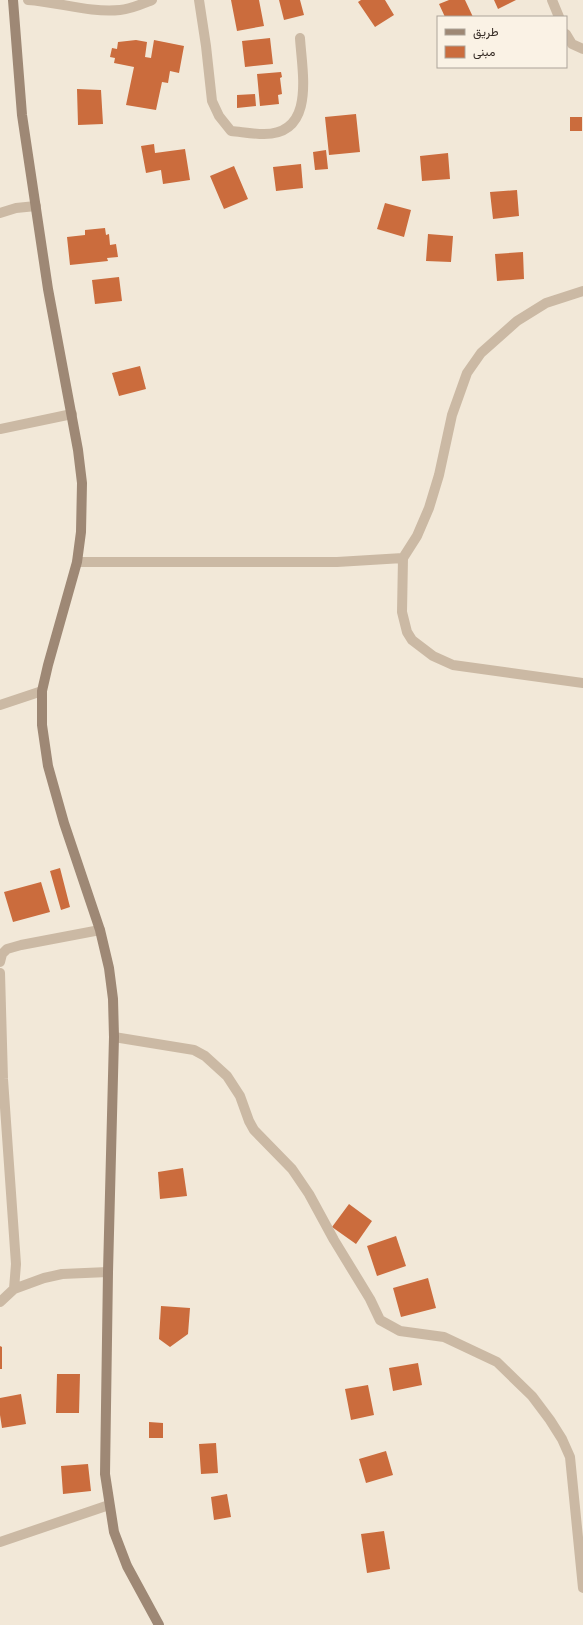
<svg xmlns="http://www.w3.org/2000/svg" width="583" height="1625" font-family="'Fira Sans Condensed',Vazirmatn,sans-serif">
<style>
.building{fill:#cb6c3d}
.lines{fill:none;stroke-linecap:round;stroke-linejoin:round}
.street{stroke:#cbb9a4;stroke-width:10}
.secondary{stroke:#9e8875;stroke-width:10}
</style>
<rect width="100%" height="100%" fill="#f2e8d8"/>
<path class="building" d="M231,0H259L264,26L237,31Z
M279,0H300L304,15L284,20Z
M361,0H385L394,15L375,27L358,2Z
M449,0H465L473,17H445L439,4Z
M494,0H516L498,9Z
M270,38L273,64L245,67L242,41Z
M136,40L147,42L145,57L151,58L154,40L184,46L179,73L170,71L168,83L162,82L156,110L126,105L134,67L114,63L115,58L110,57L112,48L117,49L118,42Z
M281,72L282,77L280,78L282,94L278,95L279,104L260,106L257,74Z
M77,89L101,90L103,124L78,125Z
M255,94L256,106L237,108V95Z
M356,114L360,152L329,155L325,117Z
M570,117H582V131H570Z
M154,144L155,153L185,149L190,180L163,184L161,170L146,173L141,146Z
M326,150L328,169L315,170L313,152Z
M448,153L450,179L422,181L420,156Z
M301,164L303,188L276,191L273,167Z
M234,166L248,199L224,209L210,176Z
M517,190L519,216L493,219L490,192Z
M385,203L411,210L404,237L377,229Z
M105,228L106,235L109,234L110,245L116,244L118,257L107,258L108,261L70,265L67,237L85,235V230Z
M428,234L453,236L451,262L426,261Z
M523,252L524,279L497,281L495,254Z
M119,277L122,301L95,304L92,280Z
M140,366L146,389L119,396L112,373Z
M60,868L70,907L61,910L50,871Z
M41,882L50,912L13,922L4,892Z
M183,1168L187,1196L160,1199L158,1172Z
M349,1204L372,1221L356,1244L332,1227Z
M396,1236L406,1266L377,1276L367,1246Z
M428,1278L436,1308L401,1317L393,1288Z
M161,1306L190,1308L188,1334L170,1347L159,1339Z
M0,1346L2,1347V1369H0Z
M418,1363L422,1385L393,1391L389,1368Z
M57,1374H80L79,1413H56Z
M368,1385L374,1415L351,1420L345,1389Z
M21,1394L26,1424L2,1428L0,1415V1398Z
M149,1422L163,1423V1438H149Z
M216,1443L218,1473L201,1474L199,1444Z
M386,1451L393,1475L366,1483L359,1459Z
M88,1464L91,1491L63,1494L61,1466Z
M227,1494L231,1517L214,1520L211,1497Z
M384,1531L390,1569L367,1573L361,1534Z"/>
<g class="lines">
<path class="street" d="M28,0C59,2 89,13 120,10C131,9 142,4 152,0
M199,0L206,46L212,101L219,116L231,131C242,132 253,134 264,134C316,134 302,72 300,38
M552,0L559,17
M566,34L572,44L583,49
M0,213L16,208L36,206
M0,429L72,414
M403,558L402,612L407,632L412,640L433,656L453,665L583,683
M77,562H337L403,558L417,536L429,508L439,475L452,415L467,373L481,353L517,321L546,303L583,291
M0,705L42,691
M0,962L2,954L7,949L21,945L100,930
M0,973L3,1079L16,1264L14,1289
M114,1037L194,1050L205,1056L227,1076L240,1096L249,1121L254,1130L292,1169L309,1194L334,1240L370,1299L380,1320L400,1331L444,1337L497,1362L532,1396L550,1420L562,1439L570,1457L583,1588
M0,1302L14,1289L44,1278L62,1274L108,1272
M0,1542L109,1505"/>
<path class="secondary" d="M13,0L22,115L48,289L78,450L82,483L81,532L77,562L48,665L42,691V725L48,766L64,823L100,930L109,968L113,999L114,1037L108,1272L105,1474L114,1532L127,1566L159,1625"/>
</g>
<rect x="437" y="16" width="130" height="52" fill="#faf2e5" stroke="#aca399"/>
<rect x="445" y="29" width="20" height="6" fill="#9e8875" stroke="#aca399"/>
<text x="473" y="36" font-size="12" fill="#362c26">طريق</text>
<rect x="445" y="46" width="20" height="12" fill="#cb6c3d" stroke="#aca399"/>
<text x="473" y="56" font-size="12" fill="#362c26">مبنى</text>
</svg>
